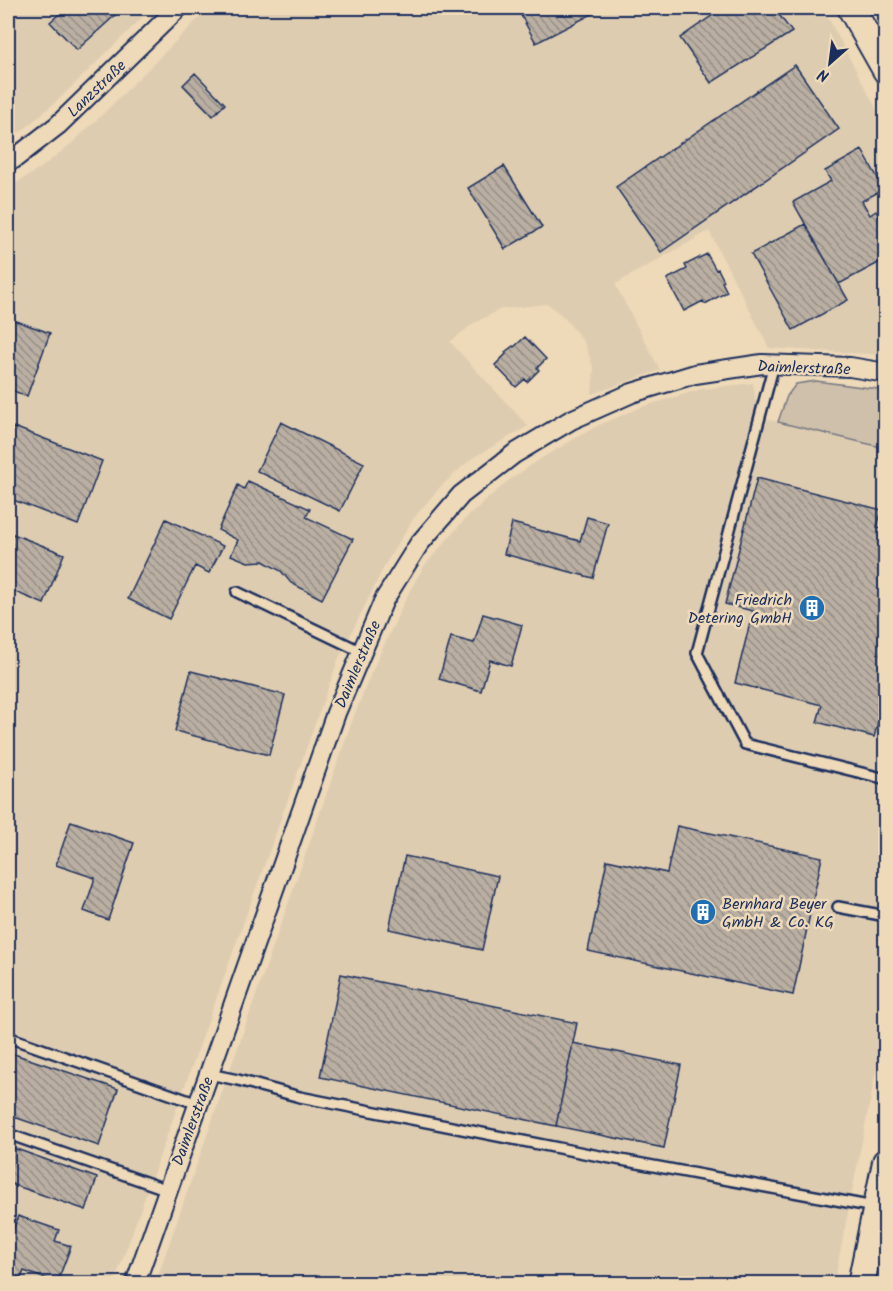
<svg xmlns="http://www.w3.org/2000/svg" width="893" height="1291" font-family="Kalam,sans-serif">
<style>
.built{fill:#deccb1}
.grass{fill:#cfc0ab;stroke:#757884;stroke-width:1.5}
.building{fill:url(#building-back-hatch);stroke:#1b2f5e;stroke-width:1.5}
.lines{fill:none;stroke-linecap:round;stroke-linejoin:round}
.lane-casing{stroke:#1b2f5e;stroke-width:14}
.street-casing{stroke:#1b2f5e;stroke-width:22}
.secondary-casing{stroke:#1b2f5e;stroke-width:30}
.lane{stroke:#eed9b8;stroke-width:9}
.street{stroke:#eed9b8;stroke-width:18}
.secondary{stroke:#eed9b8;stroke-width:26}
.labels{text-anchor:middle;stroke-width:5;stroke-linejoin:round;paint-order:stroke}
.street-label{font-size:16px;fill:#1b2f5e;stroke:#eed9b8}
.poi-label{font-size:16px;fill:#1b2f5e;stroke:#eed9b8;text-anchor:end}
</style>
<defs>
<pattern id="building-back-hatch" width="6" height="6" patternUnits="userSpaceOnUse" patternTransform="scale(1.5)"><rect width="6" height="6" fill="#baafa2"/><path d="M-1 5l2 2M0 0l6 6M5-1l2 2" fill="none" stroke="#968f87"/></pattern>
</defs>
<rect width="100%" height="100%" fill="#eed9b8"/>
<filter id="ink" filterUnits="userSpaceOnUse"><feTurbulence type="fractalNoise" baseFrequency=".0167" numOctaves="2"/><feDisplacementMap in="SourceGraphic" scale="12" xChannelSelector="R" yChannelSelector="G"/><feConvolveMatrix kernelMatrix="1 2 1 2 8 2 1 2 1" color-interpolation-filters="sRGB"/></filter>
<g filter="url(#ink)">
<path class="built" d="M8,8H152L59,99L23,130L8,139Z
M209,8H823L885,125V355L769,348L709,231L615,284L660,370L592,394L594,369L584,342L564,317L548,304L501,309L474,323L450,342L528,426L471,459L441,486L413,519L387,561L338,660L114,1283H8V188L41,168L72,143L101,116Z
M753,383L758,417L885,448V1025L834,1283L155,1284L351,724L372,671L410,590L425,565L467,517L508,481L545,456L597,426L641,407L702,389Z"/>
<path class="grass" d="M816,381L885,390V448L778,422L787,396L796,384Z"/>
<path class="building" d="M66,8H123L77,50L50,22Z
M517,8H599L600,10L536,43Z
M723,8H774L792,32L711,83L680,38Z
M795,65L839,129L661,252L616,187Z
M195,73L225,104L213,116L183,85Z
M862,150L884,189L862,201L870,215L876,211L886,229V259L839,284L793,202L831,181L825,171Z
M504,166L542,227L505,249L468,188Z
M805,224L848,300L793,330L751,254Z
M707,254L716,270L718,269L724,281L722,282L727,292L705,304L703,301L684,311L667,279L687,269L685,265Z
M8,318L50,333L27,396L8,389Z
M525,337L546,359L537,368L539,370L527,382L525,379L516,387L495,365L506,354L505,352L513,346L514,347Z
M281,422L364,463L340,511L257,471Z
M14,427L102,461L78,525L8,498V443Z
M757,478L882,510L877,527L886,529V694L874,737L817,722L822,705L735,683L753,611L725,604Z
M248,481L310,509L306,517L353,539L322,599L291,583L281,571L263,561L248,562L231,555L238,540L218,530L238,485L244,489Z
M587,517L608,523L593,578L504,554L512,523L580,541Z
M166,519L223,546L209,573L195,566L169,619L128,599Z
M8,532L64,554L44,604L8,589Z
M483,614L522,625L511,666L490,660L481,691L439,679L451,637L474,643Z
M191,671L285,695L269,755L175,731Z
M71,821L134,843L108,920L84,911L95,878L56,865Z
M677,826L822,857L793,995L588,951L607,860L667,873Z
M405,856L498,876L482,950L389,929Z
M341,974L577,1023L556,1126L320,1077Z
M573,1043L681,1065L664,1148L556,1126Z
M8,1052L118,1089L99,1146L8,1115Z
M8,1146L97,1178L86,1210L8,1183Z
M18,1216L59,1230L55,1241L71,1246L57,1283L24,1271L21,1278L8,1274V1246Z"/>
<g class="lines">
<g class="lane-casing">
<path id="lane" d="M774,364L697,653L745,744L886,779
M237,592L362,652
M838,907L886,916
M8,1037L198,1104
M209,1074L238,1080L300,1097L589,1154L874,1207
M8,1134L168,1190"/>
</g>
<g class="street-casing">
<path id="street" d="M8,162L14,159L58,125L178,8
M135,1284L336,713L384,600L419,544L461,495L514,454L571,420L632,393L695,374L762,364L850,367L886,373"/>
</g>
<g class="secondary-casing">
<path id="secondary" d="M851,8L886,70
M861,1284L886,1162"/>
</g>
<use href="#lane" class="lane"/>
<use href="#street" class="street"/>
<use href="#secondary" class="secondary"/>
</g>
</g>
<defs>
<g id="building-disc" transform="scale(1.35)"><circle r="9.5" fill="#1f6fb2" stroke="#eed9b8"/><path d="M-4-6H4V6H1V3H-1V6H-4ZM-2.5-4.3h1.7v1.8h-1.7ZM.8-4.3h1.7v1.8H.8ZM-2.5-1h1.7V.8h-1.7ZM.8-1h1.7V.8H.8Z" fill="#fff"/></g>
</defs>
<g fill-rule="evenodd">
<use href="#building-disc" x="812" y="608"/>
<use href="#building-disc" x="703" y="912"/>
</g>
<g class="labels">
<g class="street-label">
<text transform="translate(96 88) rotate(-44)" y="6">Lanzstraße</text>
<text transform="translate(804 367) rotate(2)" y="6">Daimlerstraße</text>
<text transform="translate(357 664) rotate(-67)" y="6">Daimlerstraße</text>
<text transform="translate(192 1121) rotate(-70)" y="6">Daimlerstraße</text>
</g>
<g class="poi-label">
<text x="792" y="605">Friedrich<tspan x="792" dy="18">Detering GmbH</tspan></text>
<text x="722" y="909" text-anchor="start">Bernhard Beyer<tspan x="722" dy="18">GmbH &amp; Co. KG</tspan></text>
</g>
</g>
<rect width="893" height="1291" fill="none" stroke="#eed9b8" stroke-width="30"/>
<rect x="15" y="15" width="863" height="1261" fill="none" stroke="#1b2f5e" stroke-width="2" filter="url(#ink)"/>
<g transform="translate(830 63) rotate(208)" stroke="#eed9b8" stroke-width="4.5" paint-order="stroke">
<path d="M0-4.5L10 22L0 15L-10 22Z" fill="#1b2f5e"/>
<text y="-9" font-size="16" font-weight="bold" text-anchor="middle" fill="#1b2f5e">N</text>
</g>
</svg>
